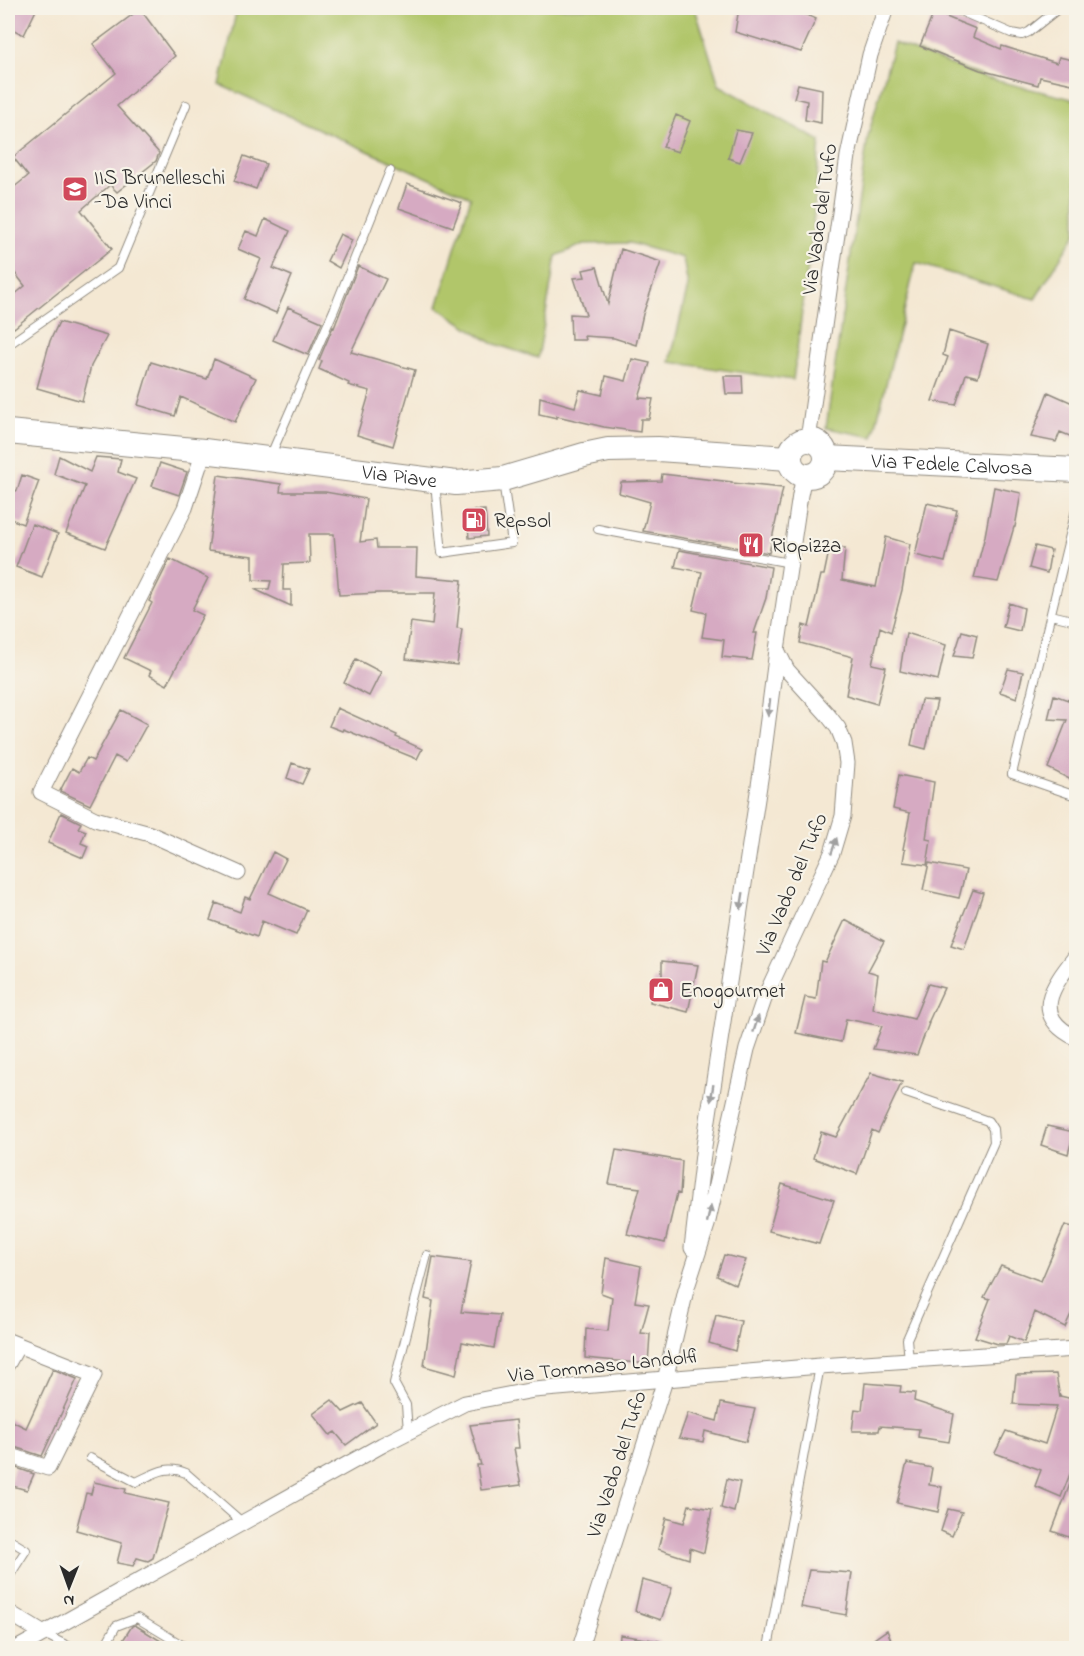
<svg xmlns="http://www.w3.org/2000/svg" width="1084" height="1656" font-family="'Indie Flower',sans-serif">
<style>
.green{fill:#b1c66b;stroke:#6e784b;stroke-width:1.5}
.building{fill:#d6aac2}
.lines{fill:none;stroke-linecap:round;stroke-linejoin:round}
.lane-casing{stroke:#908a7f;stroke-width:10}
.street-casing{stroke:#908a7f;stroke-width:17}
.primary-casing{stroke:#908a7f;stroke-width:26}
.lane{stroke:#fff;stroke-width:8}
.street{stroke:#fff;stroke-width:15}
.primary{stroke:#fff;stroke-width:24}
.oneway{fill:#a0a0a0}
.labels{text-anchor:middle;stroke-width:4.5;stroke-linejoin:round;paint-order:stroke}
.poi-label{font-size:21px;fill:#2b2b2b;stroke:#f7f3e8;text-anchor:start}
.street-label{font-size:21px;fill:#2b2b2b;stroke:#f7f3e8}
</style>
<rect width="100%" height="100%" fill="#f7f3e8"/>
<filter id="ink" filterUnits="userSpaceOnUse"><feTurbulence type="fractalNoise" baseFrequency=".0167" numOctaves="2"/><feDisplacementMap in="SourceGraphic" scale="12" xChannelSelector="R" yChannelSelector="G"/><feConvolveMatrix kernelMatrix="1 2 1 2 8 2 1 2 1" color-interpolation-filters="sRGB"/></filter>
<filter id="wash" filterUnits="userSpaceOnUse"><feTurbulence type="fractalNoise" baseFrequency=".008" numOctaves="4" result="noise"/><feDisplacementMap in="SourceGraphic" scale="24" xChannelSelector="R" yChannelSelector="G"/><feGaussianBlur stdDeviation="1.35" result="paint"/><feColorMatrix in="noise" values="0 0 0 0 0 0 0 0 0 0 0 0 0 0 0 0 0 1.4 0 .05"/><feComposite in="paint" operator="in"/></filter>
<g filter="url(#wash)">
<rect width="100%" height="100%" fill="#f4e8d3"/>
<path class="green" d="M237,8H695L719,85L820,141L812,236L793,380L670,362L688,286L683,258L630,243L584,244L556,256L538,358L492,343L437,307L471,197L220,85Z
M894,43L986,78L1076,100V233L1035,299L916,263L873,437L826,428L868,136Z"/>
<g id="blocks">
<path class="building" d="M8,8H37L24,35L8,27Z
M739,8H796L795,10L816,19L801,52L735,32Z
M140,9L175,56L117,106L159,153L156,161L117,192L110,185L81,210L112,249L14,328L8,322V300L25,286L8,264V192L28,176L13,157L116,73L93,44Z
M934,12L976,29L973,37L1001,49L1002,46L1057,63L1059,57L1077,61V85L1040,77L1038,85L980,70L920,46Z
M798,84L822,89L821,123L805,120L807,101L794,98Z
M676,115L690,121L678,152L663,147Z
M736,130L752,133L740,162L728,158Z
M244,156L266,164L256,189L234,181Z
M407,184L462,203L453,227L399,208Z
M265,219L290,231L273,268L292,276L276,313L244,299L261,259L238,249L246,231L258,236Z
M340,234L352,240L339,268L327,261Z
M621,249L661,262L643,314L636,345L614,338L584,336L585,340H571L570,314L586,315L574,278L585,277L583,270L597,267L608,304Z
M358,266L386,279L351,352L415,370L393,446L357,435L370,391L348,385L349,383L319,369L322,361L319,360L333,327L334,328Z
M288,307L322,322L308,355L273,340Z
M59,322L107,336L91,366L82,401L37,388L50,341Z
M949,331L988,344L978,377L966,374L956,405L932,401L948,357L943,355Z
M214,359L256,378L235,422L181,397L175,416L138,405L151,362L207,379Z
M632,359L650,363L639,398L653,399L649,419H641L640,432L604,427L557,416V418L539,414L540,397L575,407L580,390L602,395L606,376L626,381Z
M724,376H742L743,394H726Z
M1048,392L1077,405V439L1060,432L1056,442L1031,437Z
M59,456L90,472L96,457L121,459L118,472L136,479L105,548L66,533L85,486L54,474Z
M160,463L187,472L179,495L152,486Z
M662,474L732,482V483L783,488L769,553L643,531L650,502L619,493L621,482L661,481Z
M22,475L39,481L23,524L8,518V488L17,491Z
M218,475L281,484L280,492H325L366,499L360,542L376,540L377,548H417L416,576L462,580L457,628L462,629L457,665L406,659L411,622L432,625L435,593H379L339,595L334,534H309L310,563L284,564L283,590H291V606L254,589H269L271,581L253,580V556L208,551Z
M994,487L1021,493L1015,527H1014L998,582L974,578L985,536Z
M927,503L957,510L945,562L915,555Z
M485,510L487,536L469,538L467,511Z
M32,524L58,534L42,577L16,567Z
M886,537L910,544L902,590L891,632L880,627L872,664L886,667L877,704L846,695L853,657L800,643L803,625L809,627L821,575H824L830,546L845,548L842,580L876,587Z
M1035,546L1051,550L1047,573L1029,568Z
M679,550L771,567L766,598L754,633H757L752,660L722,657L724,640L702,637L706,613L693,610L702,572L675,567Z
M170,559L208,578L192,610L203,615L167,685L149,675L151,671L124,658L152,603L149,601Z
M1009,603L1024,608L1020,631L1003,627Z
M962,631L977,635L972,658L954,656Z
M906,633L946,645L938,680L900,671Z
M356,659L381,672L369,696L344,683Z
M1008,669L1023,672L1017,698L1000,692Z
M1054,695L1068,700L1077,699V783L1048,768L1067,720L1048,719Z
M921,700L937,701L926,749L911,745Z
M337,708L397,735L396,737L422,749L417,759L343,729L342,731L329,726Z
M121,710L147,724L126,762L115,756L90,805L60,791L72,768L79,772L87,758L93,761Z
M292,763L309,769L302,784L287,778Z
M899,775L934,782L926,839L931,840L927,865L903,862L905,850L903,849L910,813L893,809Z
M61,813L81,823L78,828L86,831L81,843L88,846L83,858L48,843Z
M273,852L286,859L269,893L307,910L296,935L262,921L257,937L210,920L216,903L240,912L245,897L250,899Z
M929,863L966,870L959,898L923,890Z
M973,890L983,893L964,949L951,945Z
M845,920L884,941L868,971L878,974L873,1009L914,1019L928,984L944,988L928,1023H929L917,1055L873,1049L882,1026L846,1019L841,1042L796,1033L805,997L816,999L821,961L825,962Z
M662,961L698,965L688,1012L650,1002L654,980L662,981Z
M871,1073L902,1082L878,1133L872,1130L857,1174L813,1158L821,1132L836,1137Z
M1047,1126L1074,1132L1068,1154L1041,1145Z
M616,1150L682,1161L680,1194L677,1193L665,1243L627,1234L640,1188L609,1184Z
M782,1184L834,1200L819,1244L769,1231Z
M1065,1225L1077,1228V1301L1065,1327L1035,1312L1024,1342L1009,1336L1006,1344H998L975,1337L990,1299L984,1297L1001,1266L1041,1281Z
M724,1255L746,1260L736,1285L717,1276Z
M433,1257L471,1262L461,1312L500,1315L494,1348L462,1342L456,1375L424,1366L433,1301L425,1299Z
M606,1258L641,1266L635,1302L649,1304L641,1333L650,1334L648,1364L585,1358L586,1329L608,1331L612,1297L601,1293Z
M716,1315L741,1321L735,1351L709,1343Z
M53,1369L77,1379L42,1456L8,1445V1419L26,1428Z
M1056,1374L1060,1398V1396L1077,1400V1456L1061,1497L1035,1486L1041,1470L995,1453L1006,1431L1045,1444L1057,1406L1013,1404L1016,1375Z
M865,1383L901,1386L900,1392L915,1393L914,1401L954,1414L949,1442L918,1437L919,1429L880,1426L879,1431H852L855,1409L862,1410Z
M332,1400L343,1412L362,1403L376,1423L346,1445L335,1432L330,1435L313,1414Z
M721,1403L755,1409L746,1442L705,1431L703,1442L679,1438L688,1413L717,1421Z
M516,1420L519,1448H514L521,1485L481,1490L477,1465H481L470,1425Z
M907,1463L932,1468L929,1485L942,1487L938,1512L897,1503Z
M14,1467L34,1474L27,1490L9,1485Z
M1075,1471L1077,1531L1074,1539L1052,1531Z
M727,1479L740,1482L734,1512L721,1508Z
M94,1482L126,1489L125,1493L169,1503L153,1558L148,1561L137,1558L133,1566L117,1563L122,1543L76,1530L86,1493L91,1494Z
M689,1505L712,1509L704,1553L690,1548L689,1559L658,1549L666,1518L684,1523Z
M948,1509L962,1512L952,1536L941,1531Z
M809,1570L852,1573L846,1615L801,1607Z
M642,1580L672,1588L661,1620L635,1611Z
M135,1625L172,1648H118L132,1626Z
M887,1630L894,1648H881L874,1639Z
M620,1635L659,1641L658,1648H619Z"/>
</g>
</g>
<g filter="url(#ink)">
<use href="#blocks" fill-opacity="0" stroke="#908a7f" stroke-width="1.5"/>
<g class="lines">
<g class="lane-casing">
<path id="lane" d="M953,8L1011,33L1022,35L1029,32L1059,8
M8,345L118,268L186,105
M270,457L334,310L390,171
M435,483L442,553L512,543L503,481
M1076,510L1012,774L1076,796
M598,529C662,542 726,551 790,563
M1051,615L1076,621
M906,1093L988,1121L993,1129L994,1142L907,1339L909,1360
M408,1431L406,1405L394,1383L427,1255
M90,1458L136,1482C154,1474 166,1464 186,1473L243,1523
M8,1539L26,1550L8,1578
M44,1634L72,1648
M104,1648L116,1626L137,1618L187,1648
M768,1648L820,1366"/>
</g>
<g class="street-casing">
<path id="street" d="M808,440L848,156L870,55L886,8
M204,451L185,508L41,792L95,819L150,834L238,873
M1076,956C1052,987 1030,1015 1076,1038
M692,1248L704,1146L762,766L777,650L800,495L804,476
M8,1341L18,1345L8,1363
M8,1455L48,1468L94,1375L18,1345
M8,1612L44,1634
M18,1648L382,1445L465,1403L534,1390L820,1366L1076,1349
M580,1648L665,1380L686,1290L707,1225L747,1049L764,999L832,853L843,816L847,763L844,743L838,728L827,714L787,670L777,650"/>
</g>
<g class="primary-casing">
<g id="primary">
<path id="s1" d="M8,432L204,451L456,483L503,479L584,455L608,450L658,449L789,458"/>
<circle cx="808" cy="458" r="18"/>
<path id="s2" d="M826,458L1076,470"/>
</g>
</g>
<use href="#lane" class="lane"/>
<use href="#street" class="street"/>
<use href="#primary" class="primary"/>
</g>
<defs><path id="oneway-solid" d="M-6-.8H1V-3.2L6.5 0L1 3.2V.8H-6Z" transform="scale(1.5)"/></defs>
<g class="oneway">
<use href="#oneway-solid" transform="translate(769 708) rotate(97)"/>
<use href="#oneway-solid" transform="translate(834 846) rotate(-71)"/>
<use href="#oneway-solid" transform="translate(742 901) rotate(99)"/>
<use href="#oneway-solid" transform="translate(756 1024) rotate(-72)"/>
<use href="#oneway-solid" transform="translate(712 1093) rotate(99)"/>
<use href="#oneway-solid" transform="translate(709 1214) rotate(-77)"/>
</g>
</g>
<defs>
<g id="school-square" transform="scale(1.35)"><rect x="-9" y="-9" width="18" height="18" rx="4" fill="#d1495b" stroke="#f7f3e8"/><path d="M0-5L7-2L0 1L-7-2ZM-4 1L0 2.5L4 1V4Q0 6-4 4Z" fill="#fff"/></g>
<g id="fuel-square" transform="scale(1.35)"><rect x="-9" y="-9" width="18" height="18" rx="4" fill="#d1495b" stroke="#f7f3e8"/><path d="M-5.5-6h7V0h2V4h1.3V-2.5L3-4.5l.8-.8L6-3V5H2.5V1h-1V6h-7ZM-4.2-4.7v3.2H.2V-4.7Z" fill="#fff"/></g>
<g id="restaurant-square" transform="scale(1.35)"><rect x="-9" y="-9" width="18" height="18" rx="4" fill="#d1495b" stroke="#f7f3e8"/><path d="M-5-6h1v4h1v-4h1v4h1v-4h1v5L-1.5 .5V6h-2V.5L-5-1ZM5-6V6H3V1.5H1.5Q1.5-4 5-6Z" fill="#fff"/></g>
<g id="shop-square" transform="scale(1.35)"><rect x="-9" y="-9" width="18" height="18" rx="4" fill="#d1495b" stroke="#f7f3e8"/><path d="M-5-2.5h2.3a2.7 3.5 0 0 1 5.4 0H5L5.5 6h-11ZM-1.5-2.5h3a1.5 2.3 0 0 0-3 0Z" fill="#fff"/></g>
</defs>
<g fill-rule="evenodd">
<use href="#school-square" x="75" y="189"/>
<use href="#fuel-square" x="474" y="520"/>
<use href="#restaurant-square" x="751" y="545"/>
<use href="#shop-square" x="661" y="990"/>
</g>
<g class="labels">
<g class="poi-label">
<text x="94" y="184">IIS Brunelleschi<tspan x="94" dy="24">-Da Vinci</tspan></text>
<text x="494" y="527">Repsol</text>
<text x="771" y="552">Riopizza</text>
<text x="680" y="997">Enogourmet</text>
</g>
<g class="street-label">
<text transform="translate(819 219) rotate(-82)" y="7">Via Vado del Tufo</text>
<text dy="7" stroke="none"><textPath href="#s2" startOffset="126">Via Fedele Calvosa</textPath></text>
<text dy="7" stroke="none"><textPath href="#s1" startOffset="394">Via Piave</textPath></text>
<text transform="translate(791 884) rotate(-67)" y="7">Via Vado del Tufo</text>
<text transform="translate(604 1365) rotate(-6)" y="7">Via Tommaso Landolfi</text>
<text transform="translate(616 1464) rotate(-72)" y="7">Via Vado del Tufo</text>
</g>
</g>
<rect width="1084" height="1656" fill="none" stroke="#f7f3e8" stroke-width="30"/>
<g transform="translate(69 1587) rotate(181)" stroke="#f7f3e8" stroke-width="4.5" paint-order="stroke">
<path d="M0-4.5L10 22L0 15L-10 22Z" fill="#2b2b2b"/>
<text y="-9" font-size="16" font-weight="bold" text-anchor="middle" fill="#2b2b2b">N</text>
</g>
</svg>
